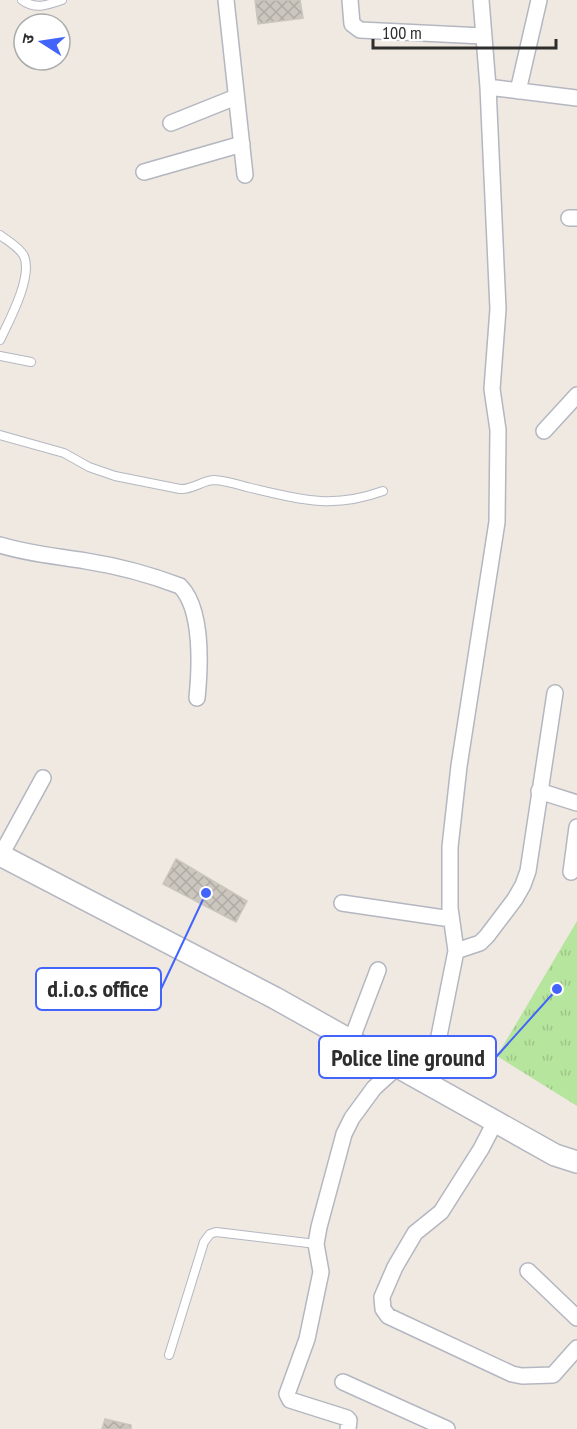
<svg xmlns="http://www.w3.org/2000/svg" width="577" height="1429" font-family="'PT Sans Narrow','Noto Sans Devanagari',sans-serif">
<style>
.grass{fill:url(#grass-tufts)}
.building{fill:url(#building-cross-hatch);stroke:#cbc5ba;stroke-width:1.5}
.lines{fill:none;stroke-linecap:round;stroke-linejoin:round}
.lane-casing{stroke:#b4b7c1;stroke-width:10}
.street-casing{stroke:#b4b7c1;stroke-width:18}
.secondary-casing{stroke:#b4b7c1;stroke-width:24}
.lane{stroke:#fff;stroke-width:8}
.street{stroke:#fff;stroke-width:15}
.secondary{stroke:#fff;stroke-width:21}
.leader{fill:none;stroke:#4264fb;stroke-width:2}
.callout-dot{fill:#4264fb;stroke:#fff;stroke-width:2}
.callout{fill:#fff;stroke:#4264fb;stroke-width:2}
.callout-label{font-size:24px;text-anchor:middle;font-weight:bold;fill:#2e2e2e}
</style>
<defs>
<pattern id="grass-tufts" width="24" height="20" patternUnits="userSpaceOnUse" patternTransform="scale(1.5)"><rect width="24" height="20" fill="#b6e59e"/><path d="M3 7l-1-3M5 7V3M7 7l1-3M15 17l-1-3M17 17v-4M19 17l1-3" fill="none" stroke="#9dc588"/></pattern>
<pattern id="building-cross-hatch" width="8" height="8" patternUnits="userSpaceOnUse" patternTransform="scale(1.5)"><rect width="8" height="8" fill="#cbc7bf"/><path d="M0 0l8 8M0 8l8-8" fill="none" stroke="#afaba4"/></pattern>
</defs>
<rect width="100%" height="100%" fill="#efe9e1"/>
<path class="grass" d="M577,921V1106L497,1056Z"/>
<path class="building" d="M255,0H300L303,18L258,24Z
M176,859L247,901L236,922L163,884Z
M105,1419L131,1425V1429H102Z"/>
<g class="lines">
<g class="lane-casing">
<path id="lane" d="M22,0C35,10 48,5 62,0
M0,235C8,241 19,247 24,256C33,277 9,321 0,340
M0,356L31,362
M0,435L64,453L89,467L115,476L180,489C193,490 202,480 215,480C227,481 239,485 251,488C302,500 333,509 383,491
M169,1355L204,1242L210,1234L216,1232L316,1244"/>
</g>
<g class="street-casing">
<path id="street" d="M226,0L245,175
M350,0L352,24L360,30L483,36
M488,87L577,98
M518,91L539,0
M171,123L236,97
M144,172L242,144
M569,218H577
M544,431L577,395
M0,545C29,554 57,556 86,561C118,566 151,575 180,586C203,609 200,668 197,698
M539,791L577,803
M1,855L43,778
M571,872L577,827
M342,903L451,919
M456,951L480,943L487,936L515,899L523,885L528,871L555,693
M351,1041L378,970
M429,1086L456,951L450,908V847L459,766L497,522L498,430L492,389L498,309L488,87L481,0
M495,1122L481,1149L441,1212L415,1233L395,1267L382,1297L383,1309L388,1316L512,1374L522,1376L553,1375L577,1348
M528,1271L577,1318
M343,1382L447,1429
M348,1429L349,1420L347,1418L290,1400L287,1394L307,1339L321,1272L316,1244L319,1227L344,1134L352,1118L374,1088L397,1067"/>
</g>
<g class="secondary-casing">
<path id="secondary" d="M0,855L275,998L555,1155L577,1162"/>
</g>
<use href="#lane" class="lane"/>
<use href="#street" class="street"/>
<use href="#secondary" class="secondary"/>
</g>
<path class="leader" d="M206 893L161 989M557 989L496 1057"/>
<g class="callout-dot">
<circle cx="206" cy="893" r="6"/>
<circle cx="557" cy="989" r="6"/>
</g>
<g class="callout">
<rect x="36" y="968" width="125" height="42" rx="6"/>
<rect x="319" y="1036" width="177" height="42" rx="6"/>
</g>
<g class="callout-label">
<text x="98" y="997">d.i.o.s office</text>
<text x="408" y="1066">Police line ground</text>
</g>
<g transform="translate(42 42) rotate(282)"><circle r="28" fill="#ffffff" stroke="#ababab" stroke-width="1.5"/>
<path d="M0-4.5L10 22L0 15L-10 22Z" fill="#4264fb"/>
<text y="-9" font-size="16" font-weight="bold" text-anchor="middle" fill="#2e2e2e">उ</text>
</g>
<path d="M373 39v9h183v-9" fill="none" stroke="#2e2e2e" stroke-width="3"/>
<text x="382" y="39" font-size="18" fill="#2e2e2e" stroke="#ffffff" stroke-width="4.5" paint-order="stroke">100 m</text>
</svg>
